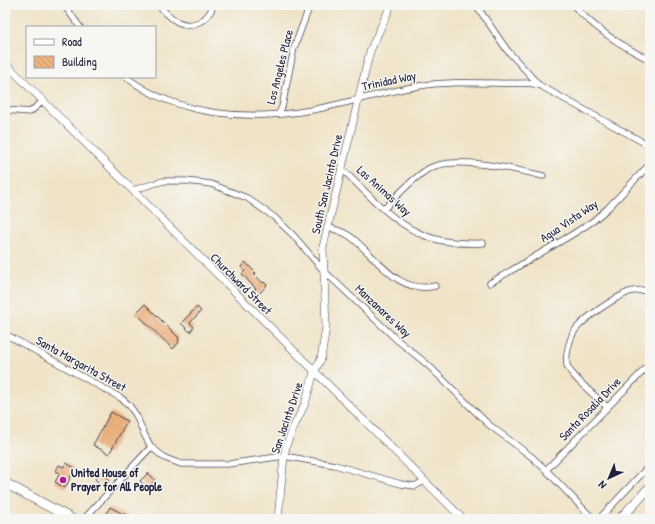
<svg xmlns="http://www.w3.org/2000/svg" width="655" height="524" font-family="'Patrick Hand',sans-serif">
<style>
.building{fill:url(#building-back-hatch)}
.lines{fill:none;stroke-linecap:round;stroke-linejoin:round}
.minor-casing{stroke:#413f50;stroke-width:7}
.tertiary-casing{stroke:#413f50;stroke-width:8}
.primary-casing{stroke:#413f50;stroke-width:10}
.minor{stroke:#fff;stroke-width:5.5}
.tertiary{stroke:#fff;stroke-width:7}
.primary{stroke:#fff;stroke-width:9}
.poi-dot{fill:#b5179e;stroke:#f6f6f2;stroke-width:1.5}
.labels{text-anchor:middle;stroke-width:3;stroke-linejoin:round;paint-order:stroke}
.street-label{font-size:12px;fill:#22223b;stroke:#f6f6f2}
.poi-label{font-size:12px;font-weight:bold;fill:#22223b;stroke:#f6f6f2;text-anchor:start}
</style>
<defs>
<pattern id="building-back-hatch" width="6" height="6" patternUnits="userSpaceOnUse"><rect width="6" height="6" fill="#eeb280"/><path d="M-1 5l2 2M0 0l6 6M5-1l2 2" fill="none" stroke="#cc9970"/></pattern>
</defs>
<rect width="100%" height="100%" fill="#f6f6f2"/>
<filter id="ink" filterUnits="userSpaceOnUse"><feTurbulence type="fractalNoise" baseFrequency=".025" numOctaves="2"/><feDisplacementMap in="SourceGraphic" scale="8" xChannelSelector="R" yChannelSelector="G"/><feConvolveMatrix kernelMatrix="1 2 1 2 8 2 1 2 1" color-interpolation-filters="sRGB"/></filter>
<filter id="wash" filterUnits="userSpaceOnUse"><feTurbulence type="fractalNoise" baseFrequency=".012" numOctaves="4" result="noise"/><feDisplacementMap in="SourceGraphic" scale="16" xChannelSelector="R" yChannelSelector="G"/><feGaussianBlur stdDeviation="0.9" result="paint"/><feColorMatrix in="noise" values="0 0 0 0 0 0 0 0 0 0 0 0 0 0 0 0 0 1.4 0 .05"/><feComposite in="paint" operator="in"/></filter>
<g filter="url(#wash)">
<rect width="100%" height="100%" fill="#f0e3c7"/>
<g id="blocks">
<path class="building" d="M245,262L256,273L254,274L263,283L264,282L267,285L258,295L254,290L256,289L242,274L245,271L241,267Z
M145,304L179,338L178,340L179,342L173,349L136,313Z
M197,307L201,311L190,323L194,327L190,332L181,323Z
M111,412L127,421L109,454L93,445Z
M66,463L75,468L65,488L55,482L60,473L56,471L59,465L64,467Z
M101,472L110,480L103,487L95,479Z
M148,473L155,480L147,488L140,481Z
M110,507L123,514V513L134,519H113L105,515Z"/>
</g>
</g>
<g filter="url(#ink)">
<use href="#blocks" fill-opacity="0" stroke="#413f50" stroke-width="1"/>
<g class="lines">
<g class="minor-casing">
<path id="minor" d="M64,5L80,27
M158,5C164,11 170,18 178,22C193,29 209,20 213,5
M476,5L507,50L539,85
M573,5C595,29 621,46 650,60
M126,77C178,117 250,121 312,110C348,103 383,92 419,86C455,80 493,84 529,83L539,85L650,146
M5,110L30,112L43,101
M279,113L282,107L294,48L310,5
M341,168C364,190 390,220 419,233C439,243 461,244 483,243
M133,190L163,181H186L211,184L247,198L274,217L293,235L323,270L396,339L428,365L488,424L532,457L546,470L593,519
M384,209C397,196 410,181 425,171C449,153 515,169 543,176
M328,227C336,230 345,232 351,237C377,257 397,295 435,286
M490,283L573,234L593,221L608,208L650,164
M5,334L121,398L129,405L136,415L144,434L151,447L165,458L181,464H228L284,456L335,465L401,484L415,486L424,481
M607,407C598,398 570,376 567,365C565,356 570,336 576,329C586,317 614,298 629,292C635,290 643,290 650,290
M546,470L650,364
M84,519L151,447
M599,519L650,465"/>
</g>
<g class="tertiary-casing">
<path id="tertiary" d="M5,63L463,519
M278,519L284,456L287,443L295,424L305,404L314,372L321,359L326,327L323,247L370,51L391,5"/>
</g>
<g class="primary-casing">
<path id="primary" d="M5,483L72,519
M620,519L650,487"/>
</g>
<use href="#minor" class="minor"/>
<use href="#tertiary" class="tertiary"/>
<use href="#primary" class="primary"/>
</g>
</g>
<circle class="poi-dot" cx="63" cy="480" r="4"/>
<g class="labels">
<g class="street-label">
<text transform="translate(280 67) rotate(-76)" y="4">Los Angeles Place</text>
<text transform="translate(389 81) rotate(-12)" y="4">Trinidad Way</text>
<text transform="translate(327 184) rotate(-77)" y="4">South San Jacinto Drive</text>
<text transform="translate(384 191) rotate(42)" y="4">Las Animas Way</text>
<text transform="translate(569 221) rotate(-34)" y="4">Agua Vista Way</text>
<text transform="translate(241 284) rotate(45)" y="4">Churchward Street</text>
<text transform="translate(383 311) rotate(43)" y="4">Manzanares Way</text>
<text transform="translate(81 364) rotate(29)" y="4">Santa Margarita Street</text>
<text transform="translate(590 409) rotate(-46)" y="4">Santa Rosalia Drive</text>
<text transform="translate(287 418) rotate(-71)" y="4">San Jacinto Drive</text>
</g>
<g class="poi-label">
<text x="71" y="477">United House of<tspan x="71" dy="14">Prayer for All People</tspan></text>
</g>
</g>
<rect width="655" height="524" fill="none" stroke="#f6f6f2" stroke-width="20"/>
<rect x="26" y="26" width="130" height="52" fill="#f6f6f2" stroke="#a1a1a9"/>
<rect x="34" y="39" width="20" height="6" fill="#ffffff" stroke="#a1a1a9"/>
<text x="62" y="46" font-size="12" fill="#22223b">Road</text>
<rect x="34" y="56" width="20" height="12" fill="url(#building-back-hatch)" stroke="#a1a1a9"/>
<text x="62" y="66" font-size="12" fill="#22223b">Building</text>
<g transform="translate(609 478) rotate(224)" stroke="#f6f6f2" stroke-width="3" paint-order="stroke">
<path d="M0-3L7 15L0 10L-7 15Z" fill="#22223b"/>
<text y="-6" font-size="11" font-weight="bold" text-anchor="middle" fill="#22223b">N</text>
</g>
</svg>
